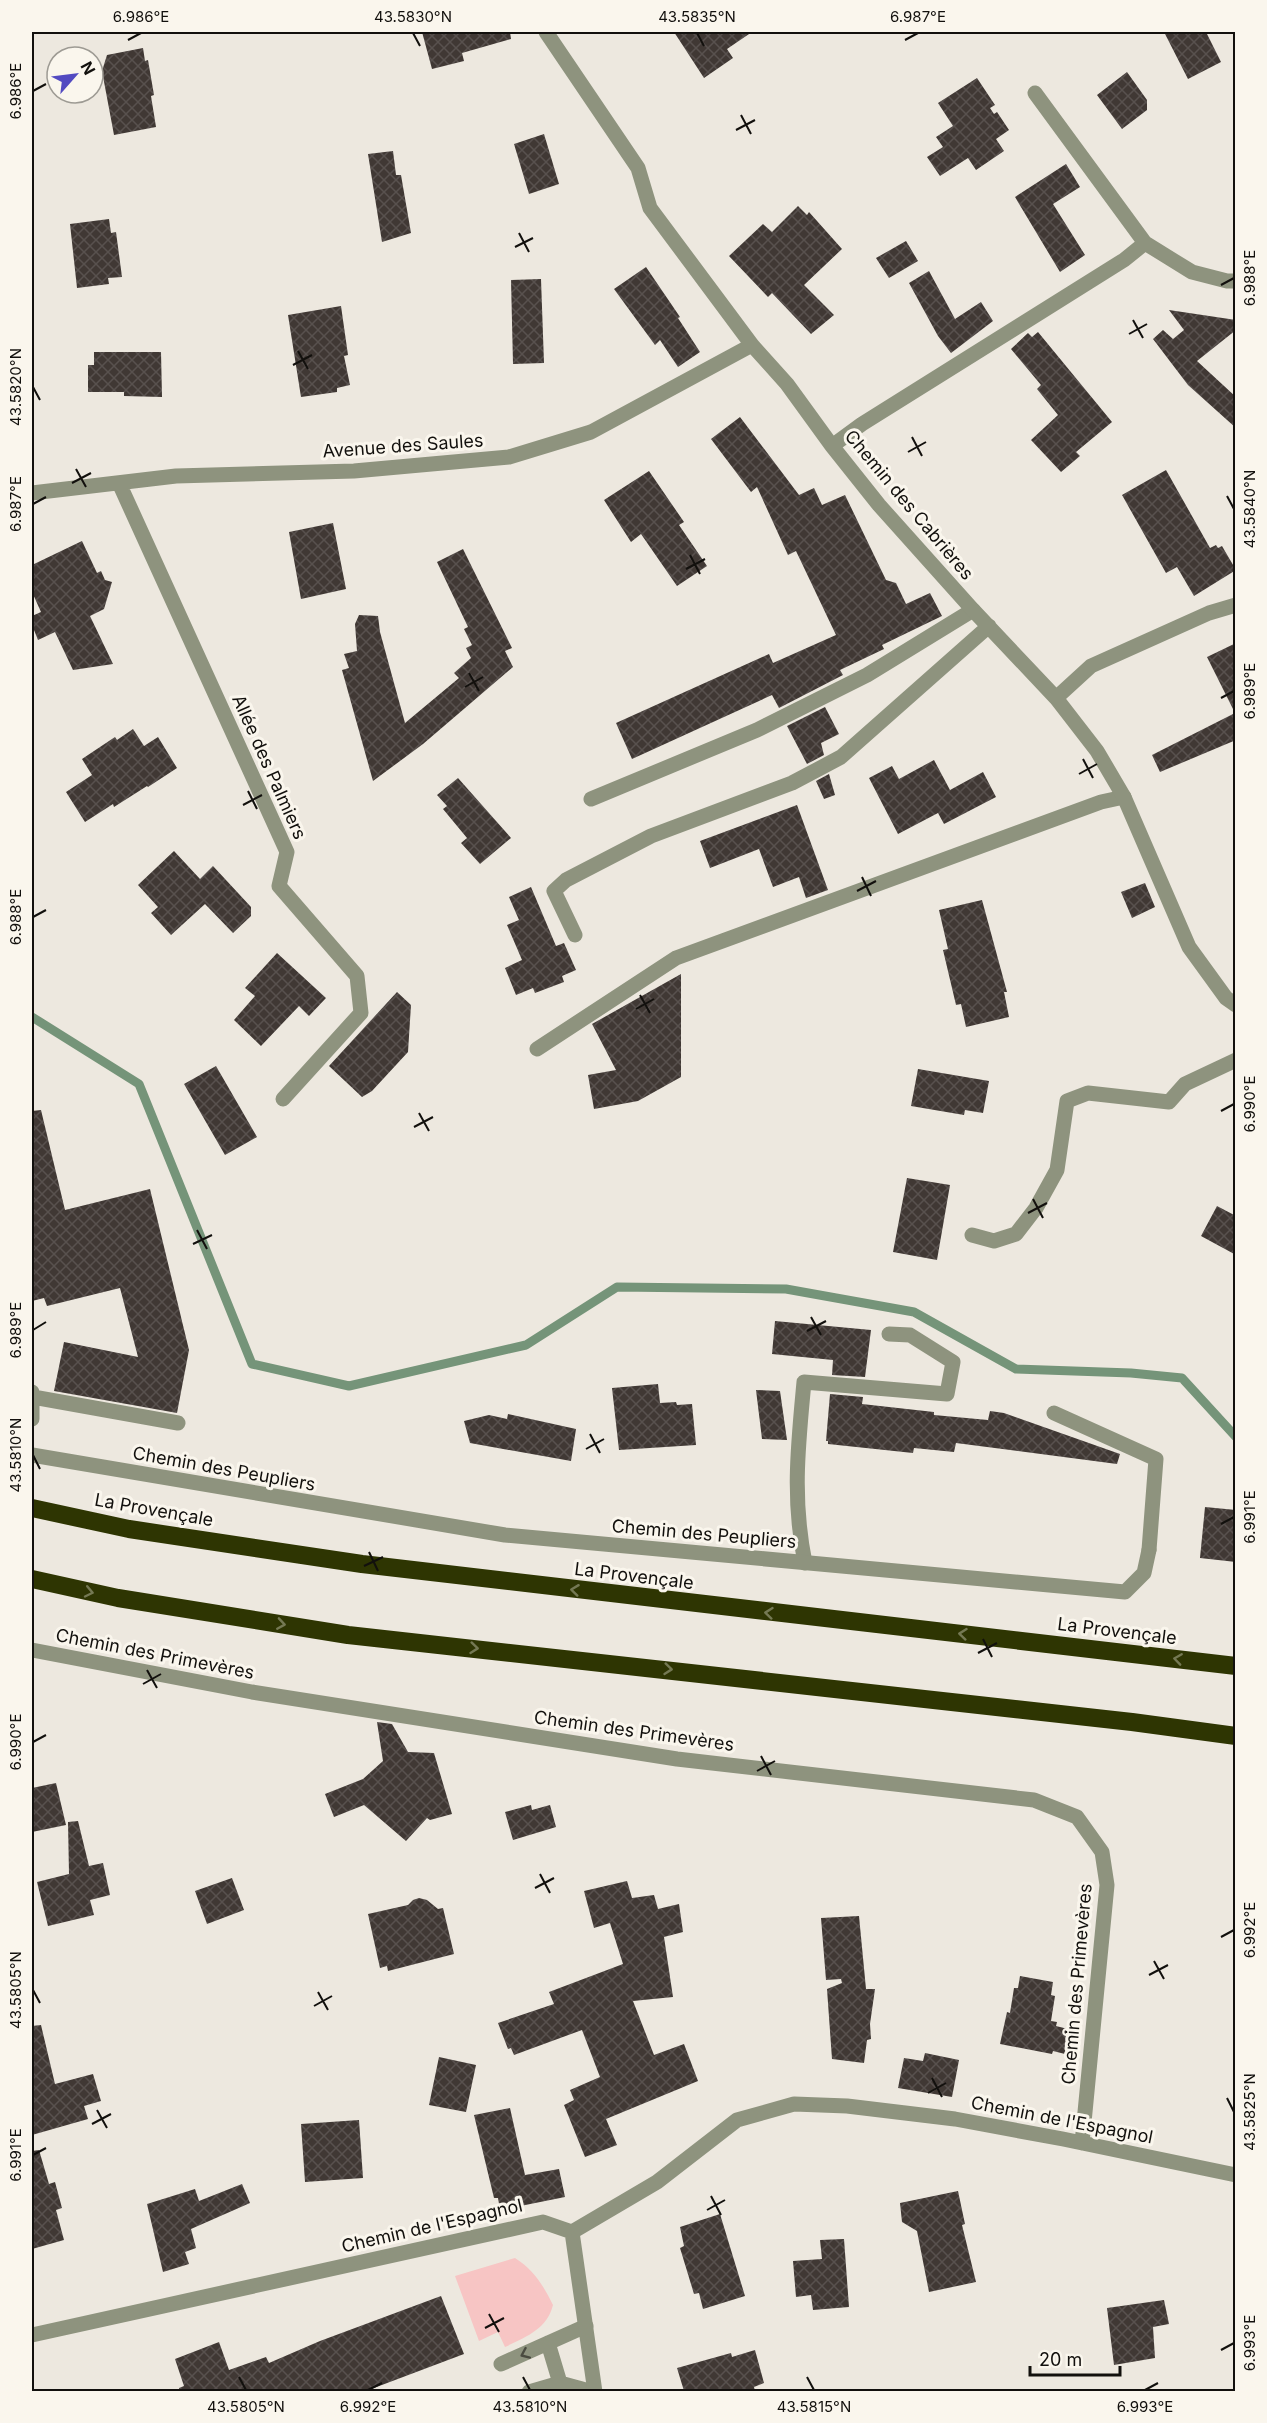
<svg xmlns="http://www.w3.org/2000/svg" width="1267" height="2423" font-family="Inter,sans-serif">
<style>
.park{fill:#f7c5c4}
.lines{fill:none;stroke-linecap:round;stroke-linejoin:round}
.stream{stroke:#759479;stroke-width:9}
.building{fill:url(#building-cross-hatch)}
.service{stroke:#8e937e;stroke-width:15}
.minor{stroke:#8e937e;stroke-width:15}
.motorway{stroke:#2e3502;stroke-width:18}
.oneway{stroke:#757954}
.oneway2{stroke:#4a4b40}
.ticks{fill:none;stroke:#12100d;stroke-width:2}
.labels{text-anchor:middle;stroke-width:6;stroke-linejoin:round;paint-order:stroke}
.street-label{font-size:18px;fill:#12100d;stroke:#faf6ed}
.neatline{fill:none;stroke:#12100d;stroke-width:2}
.ticks-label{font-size:15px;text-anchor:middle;fill:#12100d}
</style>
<defs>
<pattern id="building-cross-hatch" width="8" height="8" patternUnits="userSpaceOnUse" patternTransform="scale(1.5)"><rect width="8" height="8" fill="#403834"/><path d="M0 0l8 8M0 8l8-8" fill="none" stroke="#58514e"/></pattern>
</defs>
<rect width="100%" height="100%" fill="#ede8df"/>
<path class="park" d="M515,2258C534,2270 543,2285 553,2305C547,2329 526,2337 505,2347L498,2332L479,2341L455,2276Z"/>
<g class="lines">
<path class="stream" d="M32,1017L139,1084L252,1364L349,1386L526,1345L617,1287L786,1289L914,1312L1016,1369L1131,1373L1182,1378L1236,1437"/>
</g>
<path class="building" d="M422,32H510L511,39L462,53L464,61L432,69Z
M674,32H752L727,49L733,58L704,78Z
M1164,32H1206L1221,62L1188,79Z
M143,48L145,61L148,60L154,95L151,96L156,127L114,135L102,71L107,55Z
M1127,72L1147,100V110L1122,129L1097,95Z
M977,78L995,105L990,108L994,114L997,112L1009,130L996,139L1004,151L976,170L968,158L940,176L927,157L943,147L936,137L953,126L938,103Z
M544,134L559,184L529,194L514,144Z
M393,151L396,175H401L411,233L382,242L368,154Z
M1066,164L1080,187L1053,204L1085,255L1060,272L1015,197Z
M798,206L807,215L809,212L842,249L804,285L834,315L811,334L772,293L768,297L729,256L763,224L772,232Z
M109,219L111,233L116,232L122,277L108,278L109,284L77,288L70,224Z
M906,241L918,261L889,278L876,258Z
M646,267L680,317L678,318L700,352L678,367L660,340L655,345L614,289Z
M929,271L955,319L981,302L993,321L951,353L938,336L909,283Z
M541,279L544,363L513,364L511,280Z
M341,306L348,355L344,356L350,385L337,388V392L301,397L288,315Z
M1169,310L1236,320V330L1197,361L1236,397V428L1188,385L1153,339L1163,330L1173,339L1184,330Z
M1038,332L1112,422L1076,452L1080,456L1061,472L1031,440L1058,415L1037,389L1041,385L1011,349L1028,333L1032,337Z
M94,352H161L162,397L124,396V392H88V365H94Z
M740,417L799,495L814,488L822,505L845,495L886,580L896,583L906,604L930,593L942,616L882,645L884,649L840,670L843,675L779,708L772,695L632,759L616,723L769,654L773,663L836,635L796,551L788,555L757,487L751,492L711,439Z
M1166,470L1210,548L1216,545L1218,548L1222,546L1236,570L1194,596L1177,567L1166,573L1122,495Z
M649,471L684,522L679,525L707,566L677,586L641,534L631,542L604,500Z
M333,523L346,589L301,599L289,532Z
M82,541L97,573L101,571L105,580L112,582L104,609L90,616L113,664L73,670L55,632L38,640L32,625V616L41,612L32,592V565Z
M463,549L512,648L505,651L513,667L423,744L373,781L342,670L349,668L344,654L357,651L355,624L359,615L378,616L380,632L405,723L459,678L454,673L471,658L466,648L472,645L464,629L468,627L437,562Z
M1236,643V740L1160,772L1152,755L1235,713L1207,657Z
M825,707L839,734L821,743L824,755L807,764L787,726Z
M133,729L144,746L158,737L177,768L148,787L147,786L114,807L113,804L85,822L66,792L92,775L82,759L115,737L117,740Z
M934,760L950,790L983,772L996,797L944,824L938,813L898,834L869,778L892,766L899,779Z
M829,774L835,795L824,799L816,781Z
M458,778L511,838L480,864L461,843L467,838L443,809L447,806L437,795Z
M797,805L828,890L806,898L799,877L773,887L759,849L710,868L700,841Z
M174,851L200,879L213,866L251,907V916L233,933L205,904L171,935L151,913L158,907L138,885Z
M1145,883L1155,907L1132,918L1121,892Z
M531,887L556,946L564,943L576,970L562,976L564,982L535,993L533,988L516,995L505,968L522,960L507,925L519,920L509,897Z
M982,900L1007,992H1004L1009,1017L966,1027L961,1004L956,1005L943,950L948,949L939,910Z
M277,953L326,998L309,1016L299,1006L261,1046L234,1020L255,996L245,988Z
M681,974V1077L638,1101L594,1109L588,1075L616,1070L592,1024Z
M397,992L411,1005L408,1052L372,1091L362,1097L329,1066Z
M216,1066L257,1137L225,1155L184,1084Z
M918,1069L989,1081L983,1113L965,1110L964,1115L911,1106Z
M41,1110L65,1210L150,1189L189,1350L177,1413L54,1391L64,1342L138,1357L120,1288L47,1306L44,1298L32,1301V1111Z
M907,1178L950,1185L937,1260L893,1252Z
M1217,1206L1236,1216V1255L1201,1236Z
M775,1321L871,1330L865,1377L832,1375L833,1360L772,1354Z
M658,1384L660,1403L676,1402L677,1405L692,1404L696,1445L619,1450L612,1388Z
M756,1390L780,1391L787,1440L762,1439Z
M830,1394L863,1397L862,1404L934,1412V1415L988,1420L990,1411L1004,1413L1120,1454L1117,1464L956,1443L954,1452L914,1448L913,1453L828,1444V1441H826Z
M508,1414L576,1429L571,1461L470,1443L464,1421L489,1415L507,1419Z
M1205,1507L1236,1510V1562L1200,1558Z
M377,1722L392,1724L408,1752L434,1753L452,1814L430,1820L427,1818L406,1841L364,1805L334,1817L325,1794L363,1779L383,1761Z
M56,1783L66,1825L32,1832V1788Z
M531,1805L532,1810L550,1805L556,1827L513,1840L505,1812Z
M78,1821L89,1866L103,1863L110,1895L90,1900L94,1915L48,1926L37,1882L69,1874L68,1822Z
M232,1878L244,1910L207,1924L195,1891Z
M627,1881L632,1898L654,1895L658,1909L679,1904L683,1932L664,1937L673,1997L633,2001L654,2055L684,2044L698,2081L606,2119L617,2145L585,2157L564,2105L574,2100L570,2090L600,2077L582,2030L514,2055L511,2048L508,2049L498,2023L554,2004L549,1992L623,1964L610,1923L594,1928L584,1891Z
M419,1898L427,1900L438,1909L443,1908L454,1954L388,1971L387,1966L380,1968L368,1914L408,1905L413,1900Z
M859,1916L866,1989H875L870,2024L871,2039L867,2040L864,2063L832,2059L827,1989L842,1983L841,1979L826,1980L821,1918Z
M1020,1976L1053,1982L1051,1995L1055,1996L1051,2021L1057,2022L1056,2026L1068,2029L1065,2054L1053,2051L1052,2054L1000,2044L1007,2012L1010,2013L1014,1988H1018Z
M41,2025L55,2084L93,2074L101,2101L84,2106L88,2119L32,2135V2026Z
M925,2053L959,2060L952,2097L898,2088L904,2058L923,2061Z
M439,2057L476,2065L466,2112L429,2105Z
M510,2108L525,2175L559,2169L565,2197L500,2210L498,2198H494L474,2115Z
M359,2120L363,2178L305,2182L301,2124Z
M39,2150L49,2184L55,2182L62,2208L56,2210L64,2240L32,2249V2151Z
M242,2184L250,2203L191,2229L196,2248L185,2252L189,2264L163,2272L147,2204L195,2189L199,2201Z
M958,2191L965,2224L962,2225L976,2282L929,2292L917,2231L902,2222L900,2203Z
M720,2214L745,2296L703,2309L699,2293L694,2294L680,2248L684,2246L680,2227Z
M844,2239L849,2307L813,2310L811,2295L796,2297L793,2261L822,2259L820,2240Z
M441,2296L464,2354L366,2391H179V2388L184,2386L175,2359L219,2342L229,2370L266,2357L269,2363L320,2341Z
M1164,2300L1169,2324L1153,2327L1155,2358L1114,2365L1107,2308Z
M755,2350L764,2383L754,2387L755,2391H684L677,2368L731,2353L732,2357Z"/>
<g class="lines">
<path class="service" d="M591,799L757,730L867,675L973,610
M537,1049L676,958L1101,802L1124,797
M32,1392V1419
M33,1397L178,1423
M1054,1413L1156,1459L1149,1550
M805,1563C792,1499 798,1446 804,1382L947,1394L953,1362L910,1335L889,1334
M548,2343L560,2383L559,2392
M501,2364L586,2326
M529,2392L560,2383L593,2392"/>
<path class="minor" d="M546,32L638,168L650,208L752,345L787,384L832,446L879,505L973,610L1056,698L1097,751L1124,797L1189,947L1226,998L1236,1005
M1035,93L1145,243L1192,272L1227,281H1236
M832,446L862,424L1124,260L1145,243
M119,483L287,852L279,886L357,976L361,1013L283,1099
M32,493L176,476L354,471L509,457L591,432L752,345
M1056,698L1091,666L1209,613L1236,605
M575,935L554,891L566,880L651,836L792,783L841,757L989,626
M972,1235L994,1241L1016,1234L1036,1208L1057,1170L1067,1101L1088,1093L1169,1102L1185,1084L1236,1060
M32,1455L505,1535L1125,1592L1144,1573L1149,1550
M32,1650L252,1692L677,1759L1034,1800L1077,1817L1102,1852L1107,1885L1082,2143
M572,2232L595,2392
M32,2335L543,2222L572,2232L657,2182L737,2120L794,2104L847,2106L955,2119L1063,2139L1236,2175"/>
<path class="motorway" d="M32,1508L129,1529L362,1564L1236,1666
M32,1579L118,1598L348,1635L1132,1722L1236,1736"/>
</g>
<defs><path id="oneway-chevron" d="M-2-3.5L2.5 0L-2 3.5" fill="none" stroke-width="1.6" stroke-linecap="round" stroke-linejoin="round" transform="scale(1.5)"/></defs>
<g class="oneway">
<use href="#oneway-chevron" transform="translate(575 1590) rotate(-173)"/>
<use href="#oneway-chevron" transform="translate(89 1592) rotate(12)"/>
<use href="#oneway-chevron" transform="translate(769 1613) rotate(-174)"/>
<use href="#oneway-chevron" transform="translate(281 1624) rotate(9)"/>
<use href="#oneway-chevron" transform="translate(963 1634) rotate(-174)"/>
<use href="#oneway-chevron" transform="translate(474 1648) rotate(6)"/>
<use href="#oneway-chevron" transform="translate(1178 1659) rotate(-172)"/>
<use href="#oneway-chevron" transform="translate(668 1669) rotate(6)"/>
</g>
<use class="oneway2" href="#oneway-chevron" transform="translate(525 2354) rotate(156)"/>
<path class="ticks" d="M413,33L420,46M697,33L704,46M128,40L141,33M905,40L918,33M33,91L46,84M741,115L751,134M736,130L755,120M519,233L529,252M515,247L533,238M1221,285L1234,278M1133,320L1143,338M1129,334L1147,324M298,351L308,369M293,365L312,355M33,387L40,400M912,437L922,456M908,452L926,442M76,469L86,487M72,483L91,473M1227,496L1234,509M33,504L46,497M690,555L700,574M686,569L705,559M469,673L479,691M465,687L483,677M1221,698L1234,691M1083,759L1093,778M1079,774L1097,764M248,791L257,809M243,805L262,795M862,877L871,896M857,891L876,881M33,917L46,910M640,995L650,1013M636,1009L654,999M1221,1111L1234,1104M419,1113L429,1131M414,1127L433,1117M1033,1199L1043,1218M1028,1213L1047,1203M197,1230L207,1249M193,1244L212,1235M811,1317L821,1335M33,1330L46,1322M807,1331L826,1321M590,1434L600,1453M586,1449L604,1439M33,1455L40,1469M1221,1524L1234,1517M369,1552L378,1571M364,1566L383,1557M983,1639L992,1657M978,1653L997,1643M147,1670L157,1688M143,1684L161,1674M33,1742L46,1735M761,1756L771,1775M757,1771L775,1761M540,1874L550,1893M535,1888L554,1878M1221,1937L1234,1930M1154,1961L1164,1979M1149,1975L1168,1965M33,1990L40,2003M318,1992L328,2010M314,2006L332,1996M932,2078L942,2097M928,2093L946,2083M1227,2098L1234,2112M97,2110L107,2128M92,2124L111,2114M33,2155L46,2148M711,2196L721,2215M707,2210L725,2200M489,2314L499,2332M485,2328L504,2318M1221,2350L1234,2343M239,2377L246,2390M523,2377L530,2390M807,2377L814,2390M368,2390L382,2383M1145,2390L1158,2383"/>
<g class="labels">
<g class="street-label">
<text transform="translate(403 446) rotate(-4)" y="6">Avenue des Saules</text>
<text transform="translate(909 505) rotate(50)" y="6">Chemin des Cabrières</text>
<text transform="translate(269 767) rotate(66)" y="6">Allée des Palmiers</text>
<text transform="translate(224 1469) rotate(10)" y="6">Chemin des Peupliers</text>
<text transform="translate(154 1510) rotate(10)" y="6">La Provençale</text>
<text transform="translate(704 1534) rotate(5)" y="6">Chemin des Peupliers</text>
<text transform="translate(634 1576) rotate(7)" y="6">La Provençale</text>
<text transform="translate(1117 1631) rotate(7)" y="6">La Provençale</text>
<text transform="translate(155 1654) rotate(11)" y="6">Chemin des Primevères</text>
<text transform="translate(634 1731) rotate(8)" y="6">Chemin des Primevères</text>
<text transform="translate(1077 1984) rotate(-85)" y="6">Chemin des Primevères</text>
<text transform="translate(1062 2120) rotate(11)" y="6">Chemin de l'Espagnol</text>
<text transform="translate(432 2226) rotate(-13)" y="6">Chemin de l'Espagnol</text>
</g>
</g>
<rect width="1267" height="2423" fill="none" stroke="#faf6ed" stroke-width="66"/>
<g transform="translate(75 75) rotate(62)"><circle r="28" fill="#faf6ed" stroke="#9d9a93" stroke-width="1.5"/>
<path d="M0-4.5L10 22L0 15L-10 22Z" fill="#524ac1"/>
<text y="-9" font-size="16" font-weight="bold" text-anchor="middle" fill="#12100d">N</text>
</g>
<path d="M1030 2366v9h90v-9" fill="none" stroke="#12100d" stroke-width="3"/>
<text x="1039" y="2366" font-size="18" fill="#12100d" stroke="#faf6ed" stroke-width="4.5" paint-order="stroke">20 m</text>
<rect x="33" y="33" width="1201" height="2357" class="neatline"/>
<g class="ticks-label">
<text x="141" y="22">6.986°E</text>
<text x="413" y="22">43.5830°N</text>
<text x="697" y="22">43.5835°N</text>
<text x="918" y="22">6.987°E</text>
<text transform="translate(16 91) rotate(-90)" y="5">6.986°E</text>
<text transform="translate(1250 278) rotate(-90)" y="5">6.988°E</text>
<text transform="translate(16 387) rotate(-90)" y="5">43.5820°N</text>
<text transform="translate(16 504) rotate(-90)" y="5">6.987°E</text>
<text transform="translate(1250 509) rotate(-90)" y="5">43.5840°N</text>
<text transform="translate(1250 691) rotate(-90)" y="5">6.989°E</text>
<text transform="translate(16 917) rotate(-90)" y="5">6.988°E</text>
<text transform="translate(1250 1104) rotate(-90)" y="5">6.990°E</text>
<text transform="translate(16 1330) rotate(-90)" y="5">6.989°E</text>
<text transform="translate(16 1455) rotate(-90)" y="5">43.5810°N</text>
<text transform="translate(1250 1517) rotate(-90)" y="5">6.991°E</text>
<text transform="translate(16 1742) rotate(-90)" y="5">6.990°E</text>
<text transform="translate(1250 1930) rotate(-90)" y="5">6.992°E</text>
<text transform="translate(16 1990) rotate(-90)" y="5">43.5805°N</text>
<text transform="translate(1250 2112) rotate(-90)" y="5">43.5825°N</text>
<text transform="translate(16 2155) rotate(-90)" y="5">6.991°E</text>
<text transform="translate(1250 2343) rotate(-90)" y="5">6.993°E</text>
<text x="246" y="2412">43.5805°N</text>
<text x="368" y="2412">6.992°E</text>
<text x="530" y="2412">43.5810°N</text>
<text x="814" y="2412">43.5815°N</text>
<text x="1145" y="2412">6.993°E</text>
</g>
</svg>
